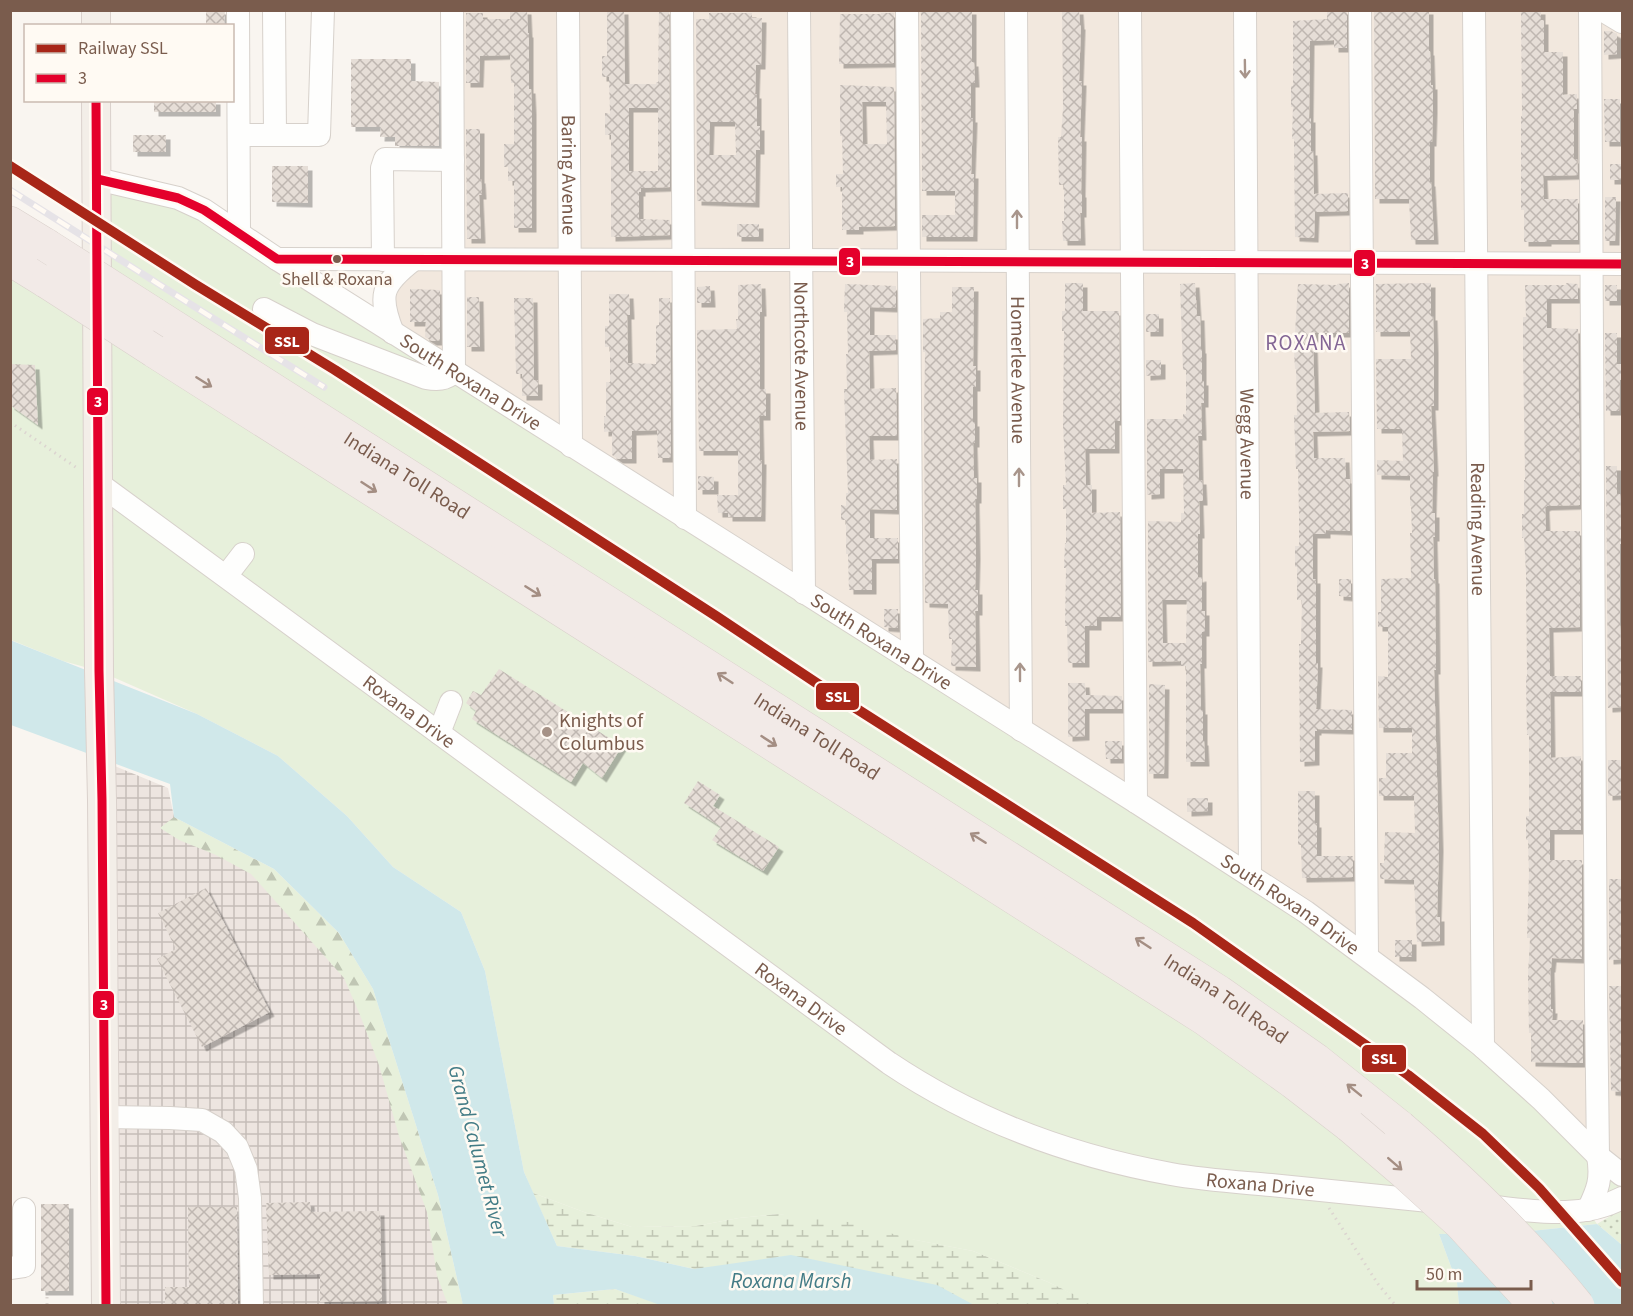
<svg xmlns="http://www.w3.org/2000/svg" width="1633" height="1316" font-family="'Source Sans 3',sans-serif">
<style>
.residential{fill:#f2e8de}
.industrial{fill:url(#industrial-grid)}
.grass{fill:#e7f0db}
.forest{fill:url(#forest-firs)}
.wetland{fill:url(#wetland-marsh)}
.park{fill:url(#park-dots)}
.water{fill:#d0e8ea}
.building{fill:url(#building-cross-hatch);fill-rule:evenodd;filter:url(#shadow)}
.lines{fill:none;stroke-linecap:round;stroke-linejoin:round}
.minor-casing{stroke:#d7d1cb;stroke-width:24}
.major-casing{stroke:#dad1cc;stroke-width:30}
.highway-casing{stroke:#dad1cc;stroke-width:34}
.path{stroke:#dcd5d0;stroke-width:3;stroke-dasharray:1.5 4.5;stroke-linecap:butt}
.minor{stroke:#fefefd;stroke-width:22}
.major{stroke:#f3eee8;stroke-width:28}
.highway{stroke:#f2eae7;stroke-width:33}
.rail-casing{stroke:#e6e3e7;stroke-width:7}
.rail{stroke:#fffaf3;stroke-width:4.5;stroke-dasharray:14;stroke-linecap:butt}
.highway-bridge-casing{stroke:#dad1cc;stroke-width:34;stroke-linecap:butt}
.highway-bridge{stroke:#f2eae7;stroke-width:33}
.bus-1-casing{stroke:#fffaf3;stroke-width:14}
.bus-1{stroke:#e4002b;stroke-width:9}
.rail-1-casing{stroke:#fffaf3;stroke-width:15}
.rail-1{stroke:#a82618;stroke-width:10}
.oneway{stroke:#a8958b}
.oneway2{stroke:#a48e83}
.bus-dot{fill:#7a5c4d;stroke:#fffaf3;stroke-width:2}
.poi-dot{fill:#a69286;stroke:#fffaf3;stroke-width:2}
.labels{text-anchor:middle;stroke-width:5;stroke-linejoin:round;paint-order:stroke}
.bus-label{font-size:18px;fill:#7a5c4d;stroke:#fffaf3}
.street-label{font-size:20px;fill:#7a5c4d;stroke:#fffaf3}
.poi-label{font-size:20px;fill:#7a5c4d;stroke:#fffaf3;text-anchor:start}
.neighbourhood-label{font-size:21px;letter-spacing:1.5px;fill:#846695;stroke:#fffaf3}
.water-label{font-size:21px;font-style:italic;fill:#437c86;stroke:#fffaf3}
.line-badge{stroke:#fffaf3;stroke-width:2}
.badge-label{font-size:16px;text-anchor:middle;font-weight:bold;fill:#fff}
</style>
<defs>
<pattern id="industrial-grid" width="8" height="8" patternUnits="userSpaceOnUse" patternTransform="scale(1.5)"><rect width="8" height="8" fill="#ede5e0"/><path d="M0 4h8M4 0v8" fill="none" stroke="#c5bdb8"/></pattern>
<pattern id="forest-firs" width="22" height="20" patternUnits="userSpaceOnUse" patternTransform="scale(1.5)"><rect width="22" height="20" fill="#e7f0db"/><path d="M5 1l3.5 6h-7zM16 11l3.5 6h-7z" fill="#c0c6b4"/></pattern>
<pattern id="wetland-marsh" width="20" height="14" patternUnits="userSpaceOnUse" patternTransform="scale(1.5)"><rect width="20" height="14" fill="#e7f0db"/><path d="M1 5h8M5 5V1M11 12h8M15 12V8" fill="none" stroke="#c0c6b4"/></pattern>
<pattern id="park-dots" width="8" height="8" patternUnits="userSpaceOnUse" patternTransform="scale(1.5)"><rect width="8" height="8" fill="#e7f0db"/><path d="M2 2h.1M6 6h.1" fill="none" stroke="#c0c6b4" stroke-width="1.8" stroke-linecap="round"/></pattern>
<pattern id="building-cross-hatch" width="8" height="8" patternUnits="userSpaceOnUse" patternTransform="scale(1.5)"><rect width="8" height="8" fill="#e6ded7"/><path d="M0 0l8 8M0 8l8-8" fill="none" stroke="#bfb7b1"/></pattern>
<filter id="shadow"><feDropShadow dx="4.5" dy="4.5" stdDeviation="0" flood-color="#0004"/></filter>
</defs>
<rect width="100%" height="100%" fill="#f9f5f0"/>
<path class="residential" d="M1618,10L1622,13V1165L396,327L394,251L449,253L446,11Z"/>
<path class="industrial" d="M105,762L168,788L174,817L339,933L463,1305H121Z"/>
<path class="grass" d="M97,179L178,198L1306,912L1622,1175V1198L1588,1211L1597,1224L1513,1233L1439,1234L1457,1283L1459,1305L1096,1306L1048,1282L973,1251L779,1214L739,1218L696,1226L632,1227L584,1212L533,1193L524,1172L485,971L461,912L393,867L347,816L278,756L197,714L99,671L63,661L11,640L10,273L97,332Z"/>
<path class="forest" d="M174,817L274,869L339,933L373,989L438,1195L463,1305H448L437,1276L427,1212L399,1136L379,1065L360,1015L344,978L251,874L216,855L179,840L160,828Z"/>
<path class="wetland" d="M533,1193L584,1212L632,1227L696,1226L739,1218L779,1214L848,1222L916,1240L973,1251L1048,1282L1096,1305L834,1306L694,1269L635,1256L557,1246Z
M615,1289L663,1305H554L553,1295Z"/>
<path class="park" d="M1622,1209V1245L1597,1224Z"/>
<path class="water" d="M10,640L197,714L278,756L347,816L393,867L461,912L485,971L524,1172L557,1246L635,1256L694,1269L791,1255L937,1285L974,1305L663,1306L615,1289L553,1295L554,1305H463L438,1195L373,989L339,933L274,869L174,817L170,784L11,725Z
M1597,1224L1622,1245V1305H1459L1457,1283L1439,1234L1513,1233Z"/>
<path class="building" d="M206,10H225L224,26H206Z
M510,10H527L528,33H529V89H531L532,110V228H514V181H508V167H504V144H514V83H511L510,55L480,56L479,83H466V13H483V19H510Z
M607,10H624L625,84H656V82H658L659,10H669L670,187L641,188V192H639V219L670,220V235L611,237V135H605V113L610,114L609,77H602V56H607ZM629,108H658V171H629Z
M921,10H972V62H974L975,83H971V118H973L971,174H974L973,237H922V215H955V191H922Z
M1062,10H1079L1080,25H1081L1079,81H1082L1080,137H1082L1081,193H1082V213H1080L1081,241H1063L1062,221H1064V185H1059L1058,137H1061L1063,108Z
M1327,10H1347V48H1334V40L1310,41L1309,118H1311V151H1313L1314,194L1348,193V211L1315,212L1314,238L1295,237L1294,139H1292L1293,107H1291V86H1293V21L1327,19Z
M1374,10H1429V51H1430L1431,85H1433V109L1432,142H1430V182H1431L1434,240H1411L1409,199H1375Z
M1521,10H1541V20H1544V52H1563V95L1577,94V109H1574V159H1577L1578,175L1543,176L1544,199H1578V240H1547V242H1524V210H1521V116H1522Z
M709,13H752V18H762L761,65H756L755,94H757V126H760V150H756L755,203L697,201L696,19H709ZM710,122H735L736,155H709Z
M881,13H894V63L839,64L840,14H881Z
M1604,31H1611L1617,34V54L1604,55Z
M351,59H411V81L439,82V146H395V137H380L381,127H351Z
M840,85L894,87L895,226L859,227V230H842V187H836V174H843L842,136H840ZM862,102H886L887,144H863Z
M1604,99H1620V142H1605Z
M154,100H216V112H154Z
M466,129H480V179H481L482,195H479L481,239H467Z
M133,135H166V152H133Z
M1610,164H1623V180H1610Z
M272,166H308V203L272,202Z
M1605,197H1616L1615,241H1605Z
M737,224H759V237H737Z
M1065,283H1083V311H1119L1120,421H1115V449H1085L1086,485H1092V513L1120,512L1121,617H1097V626H1085V663H1068L1067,626H1065L1066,568H1064L1065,543H1066V509H1063V485H1066L1063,425L1064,331H1062V311H1065Z
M1195,283L1197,316H1200L1201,349H1202V381H1204V403H1201L1202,436H1198L1199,480H1202L1203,501H1199L1200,534H1198V578L1202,577V611H1205V632H1202V664H1200L1201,710H1203V741H1204L1205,762H1186V666H1181V661L1148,662V521L1181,522V513H1184L1183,469H1160V494L1147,495V419H1183V414H1186V370H1183L1180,284ZM1162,600H1187L1186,643H1163Z
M1349,283V333H1315V338H1313L1315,413L1349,412L1350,431L1313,432L1314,458H1345L1346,479H1350V531L1326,530V534H1313V579H1316V663H1318L1316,709L1352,710V730L1317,729V731H1315V761L1300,762L1299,644H1301L1302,600H1297V567H1295V546H1299V513L1298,469H1296L1294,415H1297L1296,369H1295L1294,350L1298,284L1337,285V284Z
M1431,283V316H1433L1434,349V406H1431L1434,472H1433L1432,513H1435V537H1433L1434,579H1435L1436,670H1434L1439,847L1437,917H1440V941L1417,942L1414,880L1380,879V863H1384L1385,832L1415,833L1414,796H1379V778H1386V753H1412V728H1379L1378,676L1388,677V627H1378V612H1381V579L1411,578L1410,533H1412L1411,506H1410V476L1377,475V460L1403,461L1402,429H1377L1376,359H1411L1410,332H1376V284Z
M1566,283L1578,284V299H1547V328L1578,329L1580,505L1547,506L1545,507L1546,531H1580V627L1549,628L1550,676H1581V692H1550L1551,758L1581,756V830H1550V860H1582V959L1552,958L1551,968H1550L1551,1009H1553L1552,1020H1583V1063H1569L1531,1062V1033H1529L1528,975L1530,938H1527L1529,874L1528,840H1526V816H1529V735H1527L1526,676H1527L1526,572L1524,538H1522V514H1524V480H1525L1523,349V317H1526L1525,285H1566Z
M761,284L762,312H760V389H766V416H759L760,460H762L761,517H728V513H718L717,495H738V451H699L697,330L737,329L736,319H738V285Z
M845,284L896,286V308L870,307V335H896V350L869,351L870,389L896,388L897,436H869L870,460L897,459V510L870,509V538H898V559H872V590H849L848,554H846V520H841V505L846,506V493H848L845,416L844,389H847L846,354H848L847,312H844Z
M1605,285H1617V301H1605Z
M710,286L711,303H697V287Z
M952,287H974L973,366H976V387H973V422H975V443H973L974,478H977V499H975L976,555L975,590H978V611H975L976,667L951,666L952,639H949L948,604L925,603L924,413L925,352H923V319L940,318V312H952Z
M410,289L440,290V341H432L425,337L426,322H410Z
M609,294H629L630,315H627L628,363L656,364V325H659V298H670L671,458H658L657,430L632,431V459H618L612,455V431L604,432V416H606V382H610V347H605V326H609Z
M467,297H479L480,347H467Z
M514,298H533L534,380H538V396H522V374H516Z
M1146,314H1159V332H1146Z
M1605,333H1617V364H1623V379L1620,380L1619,411H1606Z
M1146,360H1161V375L1146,376Z
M10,364L35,365L38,425L10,405Z
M1606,466H1617V494H1620L1621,526H1622V544H1620V625L1621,658H1623L1622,707L1608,708Z
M698,476L714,477V490H698Z
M1339,579H1351V597L1339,596Z
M884,609H898V628L884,627Z
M499,669L622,746L602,778L583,763L571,782L472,719L476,711L466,703L473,691L481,695Z
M1068,683H1085L1086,695L1122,696V709H1085V736L1068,737Z
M1149,684L1165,685L1164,774H1149Z
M1105,741H1122V759H1106Z
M1608,760H1623V795L1608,796Z
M698,781L720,795L713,806L779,847L763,871L712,840L721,827L684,803Z
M1298,791H1315V823H1317V856H1353V877L1302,878L1301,845H1298Z
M1187,798H1208V811L1187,812Z
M1609,879H1623V959L1609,960Z
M206,888L270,1012L202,1047L157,959L176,949L158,913Z
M1395,940H1412V957H1395Z
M1609,986H1623V1092L1611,1091Z
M310,1202L311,1212L380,1211L382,1301L320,1302V1274L269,1275L266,1203Z
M41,1204H69V1291H41Z
M188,1207H237L238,1305H165V1287H189Z"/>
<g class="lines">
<g class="minor-casing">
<g id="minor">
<path d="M238,10L239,233"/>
<path d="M274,10L275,135"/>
<path id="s1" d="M568,10L571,446"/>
<path d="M682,10L685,518"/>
<path id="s2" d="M799,10L804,593"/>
<path d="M907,10L912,661"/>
<path id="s3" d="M1016,10L1021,730"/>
<path d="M1130,10L1136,802"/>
<path id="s4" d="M1245,10L1250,875"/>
<path d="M1360,10L1367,956"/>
<path id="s5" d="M1474,10L1483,1047"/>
<path d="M1602,10L1622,22"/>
<path d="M239,135H319L323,10"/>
<path id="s6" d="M97,179L178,198L204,210L277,259L1136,802L1306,912L1422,998L1483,1047L1541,1099L1598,1156L1622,1175"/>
<path d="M277,259L800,260L1622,264"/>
<path d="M383,260L382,168L385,159L453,160"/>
<path d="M264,309L312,334L426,378C437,380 445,380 454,372L452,10"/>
<path d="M393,333C378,295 381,285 413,260"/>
<path id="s7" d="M98,483L889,1063C974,1120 1071,1156 1171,1174C1204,1180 1238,1182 1271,1185C1327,1191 1383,1196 1439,1202"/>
<path d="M226,576L243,554"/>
<path d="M439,733L451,702"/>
<path d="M105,1117L170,1118L202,1120L223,1132L237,1147L246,1169L250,1198L252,1306"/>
<path d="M1484,1206C1530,1210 1579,1221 1622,1198"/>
<path d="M1588,1210C1598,1189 1602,1179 1598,1156L1596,999L1590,10"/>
<path d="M10,1268L24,1266V1209"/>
</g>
</g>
<g class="major-casing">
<path id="major" d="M96,10V26
M96,100L99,671L102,800L106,1306"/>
</g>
<g class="highway-casing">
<g id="highway">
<path d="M10,223L46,245"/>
<path d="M10,259L47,282"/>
<path id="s8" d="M154,314L1219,992L1316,1060L1400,1127"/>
<path d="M154,351L1205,1019L1293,1082L1350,1126"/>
</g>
</g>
<path class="path" d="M10,422L77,468
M1329,1208L1378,1284L1396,1306
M47,1291V1306"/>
<use href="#minor" class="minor"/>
<use href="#major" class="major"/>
<use href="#highway" class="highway"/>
<g class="rail-casing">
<path id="rail" d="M10,163L335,370
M10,190L187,302L324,387"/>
</g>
<use href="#rail" class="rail"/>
<g class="highway-bridge-casing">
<path id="highway-bridge" d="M46,245L154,314
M47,282L154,351
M1350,1126L1405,1173L1461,1224L1536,1306
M1400,1127C1464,1182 1525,1240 1578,1306"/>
</g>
<use href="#highway-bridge" class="highway-bridge"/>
<g class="bus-1-casing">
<path id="bus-1" d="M96,100L99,671L102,800L106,1306
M97,179L178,198L204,210L277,259L1622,264"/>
</g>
<use href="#bus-1" class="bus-1"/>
<g class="rail-1-casing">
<path id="rail-1" d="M10,166L196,285L335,370L716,616L824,688L1193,923L1408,1075L1483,1134L1539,1188L1622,1282"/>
</g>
<use href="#rail-1" class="rail-1"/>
</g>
<defs><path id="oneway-shaft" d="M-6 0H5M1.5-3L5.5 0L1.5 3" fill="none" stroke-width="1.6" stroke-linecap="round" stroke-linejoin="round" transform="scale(1.5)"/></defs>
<g class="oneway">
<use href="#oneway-shaft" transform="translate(1245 69) rotate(89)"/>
<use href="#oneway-shaft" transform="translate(1017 219) rotate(-90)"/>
<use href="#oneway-shaft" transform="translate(1019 477) rotate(-90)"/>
<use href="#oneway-shaft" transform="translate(1020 672) rotate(-90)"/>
</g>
<g class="oneway2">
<use href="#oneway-shaft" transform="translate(204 382) rotate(32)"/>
<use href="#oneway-shaft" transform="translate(369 487) rotate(33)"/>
<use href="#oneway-shaft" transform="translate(533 591) rotate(32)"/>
<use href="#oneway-shaft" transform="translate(725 678) rotate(-147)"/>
<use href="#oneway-shaft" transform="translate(769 741) rotate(33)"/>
<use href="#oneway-shaft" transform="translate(978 838) rotate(-148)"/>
<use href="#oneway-shaft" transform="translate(1143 943) rotate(-147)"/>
<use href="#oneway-shaft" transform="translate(1354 1090) rotate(-141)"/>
<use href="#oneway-shaft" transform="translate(1395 1164) rotate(41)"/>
</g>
<circle class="bus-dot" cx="337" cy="259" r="5"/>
<circle class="poi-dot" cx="547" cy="732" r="6"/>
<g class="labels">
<g class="bus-label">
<text x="337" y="285">Shell &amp; Roxana</text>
</g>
<g class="street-label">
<text dy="7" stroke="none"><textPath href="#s1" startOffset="165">Baring Avenue</textPath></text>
<text dy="7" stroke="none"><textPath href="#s2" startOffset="346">Northcote Avenue</textPath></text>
<text dy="7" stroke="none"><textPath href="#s3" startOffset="360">Homerlee Avenue</textPath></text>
<text dy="7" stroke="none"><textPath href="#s6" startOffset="429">South Roxana Drive</textPath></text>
<text dy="7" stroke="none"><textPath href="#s4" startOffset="434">Wegg Avenue</textPath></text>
<text dy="7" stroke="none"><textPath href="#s8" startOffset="300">Indiana Toll Road</textPath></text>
<text dy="7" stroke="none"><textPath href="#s5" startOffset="519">Reading Avenue</textPath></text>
<text dy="7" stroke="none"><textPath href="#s6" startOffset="915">South Roxana Drive</textPath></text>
<text dy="7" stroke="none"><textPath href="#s7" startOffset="386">Roxana Drive</textPath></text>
<text dy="7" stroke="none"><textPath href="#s8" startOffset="786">Indiana Toll Road</textPath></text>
<text dy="7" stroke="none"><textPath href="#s6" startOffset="1401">South Roxana Drive</textPath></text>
<text dy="7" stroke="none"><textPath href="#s7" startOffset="872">Roxana Drive</textPath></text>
<text dy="7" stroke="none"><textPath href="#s8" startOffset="1272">Indiana Toll Road</textPath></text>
<text dy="7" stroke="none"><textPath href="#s7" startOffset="1376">Roxana Drive</textPath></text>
</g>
<g class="poi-label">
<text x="559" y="727">Knights of<tspan x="559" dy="23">Columbus</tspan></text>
</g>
<g class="neighbourhood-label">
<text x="1306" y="350">ROXANA</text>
</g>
<g class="water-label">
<text transform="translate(478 1151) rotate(75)" y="7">Grand Calumet River</text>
<text x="791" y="1288">Roxana Marsh</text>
</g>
</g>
<g class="line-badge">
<rect x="838" y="247" width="23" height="29" rx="6" fill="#e4002b"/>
<rect x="1353" y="249" width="23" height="28" rx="6" fill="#e4002b"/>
<rect x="264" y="326" width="46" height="29" rx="6" fill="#a82618"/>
<rect x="86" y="387" width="23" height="29" rx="6" fill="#e4002b"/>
<rect x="815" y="682" width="45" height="29" rx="6" fill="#a82618"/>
<rect x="92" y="990" width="23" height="29" rx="6" fill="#e4002b"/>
<rect x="1361" y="1044" width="46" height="29" rx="6" fill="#a82618"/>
</g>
<g class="badge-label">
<text x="850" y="267">3</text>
<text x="1365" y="269">3</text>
<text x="287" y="347">SSL</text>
<text x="98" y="407">3</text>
<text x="838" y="702">SSL</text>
<text x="104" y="1010">3</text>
<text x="1384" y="1064">SSL</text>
</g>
<rect width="1633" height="1316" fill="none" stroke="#7a5c4d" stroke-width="24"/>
<rect x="24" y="24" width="210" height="78" fill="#fffaf3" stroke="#cabbb1" stroke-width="1.5"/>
<rect x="36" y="44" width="30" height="9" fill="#a82618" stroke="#cabbb1" stroke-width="1.5"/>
<text x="78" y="54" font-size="18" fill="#7a5c4d">Railway SSL</text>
<rect x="36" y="74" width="30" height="9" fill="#e4002b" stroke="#cabbb1" stroke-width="1.5"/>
<text x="78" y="84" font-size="18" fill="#7a5c4d">3</text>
<path d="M1417 1280v9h114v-9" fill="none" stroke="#7a5c4d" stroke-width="3"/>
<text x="1426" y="1280" font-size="18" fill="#7a5c4d" stroke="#fffaf3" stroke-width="4.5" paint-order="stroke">50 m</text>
</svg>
